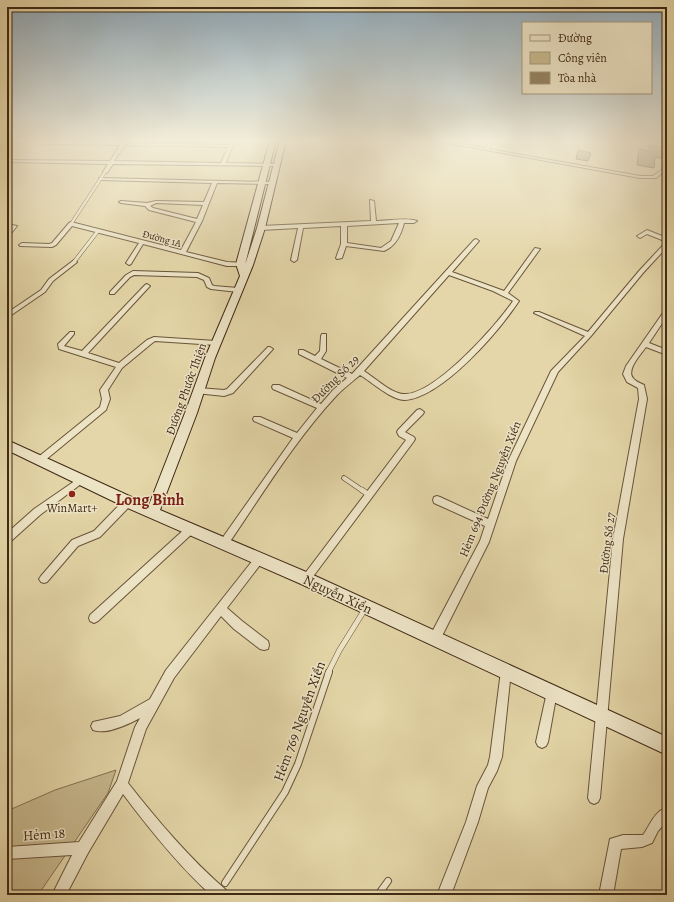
<svg xmlns="http://www.w3.org/2000/svg" width="674" height="902" font-family="Alegreya,serif">
<style>
.green{fill:#c8b98f;stroke:#847152}
.building{fill:#958361;stroke:#3f2915}
.lines{fill:none;stroke-linecap:round;stroke-linejoin:round}
.lane-far4-casing{stroke:#68543a;stroke-width:3.5}
.lane-far3-casing{stroke:#68543a;stroke-width:4}
.lane-far2-casing{stroke:#68543a;stroke-width:5.5}
.lane-far1-casing{stroke:#68543a;stroke-width:6}
.lane-casing{stroke:#68543a;stroke-width:8}
.street-casing{stroke:#68543a;stroke-width:2}
.secondary-casing{stroke:#3f2915;stroke-width:2}
.lane-far4{stroke:#ede4c6;stroke-width:2.5}
.lane-far3{stroke:#ede4c6;stroke-width:3}
.lane-far2{stroke:#ede4c6;stroke-width:4}
.lane-far1{stroke:#ede4c6;stroke-width:5}
.lane{stroke:#ede4c6;stroke-width:6}
.street{fill:#ede4c6;fill-rule:evenodd}
.secondary{fill:#ede4c6;fill-rule:evenodd}
.poi-dot{fill:#8f2418;stroke:#ede4c6;stroke-width:1.5}
.labels{text-anchor:middle;stroke-width:3;stroke-linejoin:round;paint-order:stroke}
.far-street-label{font-size:10px;fill:#3f2915;stroke:#ede4c6}
.street-label{font-size:12px;fill:#3f2915;stroke:#ede4c6}
.poi-label{font-size:12px;fill:#3f2915;stroke:#ede4c6}
.near-street-label{font-size:14px;fill:#3f2915;stroke:#ede4c6}
.district-label{font-size:16px;font-weight:bold;fill:#7a1f14;stroke:#ede4c6}
</style>
<rect width="100%" height="100%" fill="#e4d6a8"/>
<filter id="stains"><feTurbulence type="fractalNoise" baseFrequency=".005" numOctaves="4"/><feColorMatrix values="0 0 0 0 .2 0 0 0 0 .09 0 0 0 0 .02 0 0 0 .5 -.17"/></filter>
<radialGradient id="worn" r=".72"><stop offset=".6" stop-color="#630" stop-opacity="0"/><stop offset="1" stop-color="#630" stop-opacity=".3"/></radialGradient>
<path class="green" d="M116,770L108,793L38,895H7V811L55,790Z"/>
<path class="building" d="M649,145L664,147L663,159L655,157L654,168L637,165L639,149L648,151Z
M578,150L591,153L588,161L576,159Z"/>
<g class="lines">
<g class="lane-far4-casing">
<path id="lane-far4" d="M71,224L105,172"/>
</g>
<g class="lane-far3-casing">
<path id="lane-far3" d="M74,262L98,231"/>
</g>
<g class="lane-far2-casing">
<path id="lane-far2" d="M344,478L363,491"/>
</g>
<g class="lane-far1-casing">
<path id="lane-far1" d="M362,490L369,495
M328,673L339,651L365,609"/>
</g>
<g class="lane-casing">
<path id="lane" d="M225,883L285,792L298,764L329,672
M378,895L388,881"/>
</g>
<g class="street-casing">
<path id="street" d="M124,140H128L126,143L229,145L231,140H235L226,163L276,164L278,165L276,166L113,164L107,173H105L103,172L108,164L7,162V160L110,161L120,145L7,143V141L122,143ZM125,145L228,147L221,163L114,161Z
M431,140H439L485,148L491,140H495L489,149L640,176H653L667,166V169L656,178H640Z
M646,140L667,142V144L648,141Z
M99,178L271,182L273,183L271,184L217,183L202,221L186,252L227,262L246,263L249,265L248,266H227L143,244L131,264L129,265L126,263L139,243L72,226L56,245L52,247L20,246L19,245L22,243L49,244L52,243L69,223L71,222L181,250L196,222L149,210L145,206L121,203L119,202L121,201L147,203L156,201L204,202L212,183L101,180L99,179ZM156,203L203,205L197,219L153,208L150,206Z
M370,200L374,201L376,221C386,221 409,217 417,221L414,223H404C401,235 396,246 384,251L346,246L342,258L337,259L336,258L341,244V226L303,228L297,260L294,262L291,260L298,228L261,230L258,228L261,226L371,221ZM399,223L391,241L381,248L347,243V226Z
M12,225L17,226L9,236L7,237V231Z
M647,230L667,238V242L647,234L640,238L637,236Z
M476,239L479,241L478,242L452,272L504,291L535,248L540,249L508,293L519,301C499,331 443,397 405,400C391,400 372,382 360,375C353,381 344,388 337,395C295,440 262,495 227,546L224,547L221,546L219,543L221,540L293,438L254,421L253,419L254,417H260L297,433L317,408L273,389L272,387L273,385H279L321,404L333,390L347,378L299,354V350H303L315,356L320,351L321,336L322,334H326V351L321,359L352,374L474,240ZM449,275L493,291L513,301C497,325 433,397 403,394C391,393 375,378 364,371Z
M667,242V247L643,273L591,336L558,372L516,461L489,542L439,642L435,643L431,642L430,638L431,634L480,541L485,526L434,503L433,500L434,497L437,496L440,497L488,519L508,461L551,371L585,336L534,313L535,312H539L588,332L639,271L665,243Z
M74,260L77,262L76,263L53,281L45,292L7,318V313L41,290L49,279Z
M133,271L198,273L209,278L212,285L214,286L238,288L241,290L238,292L211,289L207,287L204,280L197,277L134,275L130,277L114,294H110V292L126,275Z
M147,284L150,286L149,287L88,353L119,363L147,340L154,337L216,341L219,343L216,345L155,341L151,344L122,368L108,390L110,399L106,410L43,462H37L36,460L37,458L100,407L102,399L100,390L116,367L59,349L58,344L70,332H74V334L64,346L82,351L145,285Z
M667,309V316L649,343L667,350V355L646,347C641,354 626,370 633,378C635,381 640,383 644,385L647,399L623,539L600,798L598,802L594,804L590,802L588,798L613,539L639,399L638,388L627,382L623,374L626,366L665,310Z
M268,347H270L273,349L233,393L224,396L196,393L195,391L199,388L224,390L227,389Z
M420,409L424,412L423,414L405,432L414,437L415,439L414,441L309,582L306,583L303,582L301,579L303,576L406,440L399,436L397,432L398,430L417,410Z
M82,476L85,477L86,479L85,481L40,515L10,542L7,543V533L34,509Z
M128,498L131,499L132,502L131,505L100,537L78,546L47,582L44,583L41,582L39,579L41,576L72,540L94,531L125,499Z
M191,525L194,526L195,529L194,532L98,621L94,623L90,621L89,618L90,615L188,526Z
M260,554L263,555L265,558L263,561L227,608L242,621L268,641L269,645L268,649L264,650L260,649L234,629L221,616L174,678L146,729L128,783C158,821 189,858 226,890L228,895H211C178,865 150,830 123,794L88,853L66,895H52L72,855L7,859V847L79,842L117,781L135,727L140,718C129,724 106,735 93,730L91,726L93,722L120,716L150,699L166,670L257,555Z
M506,666L510,667L511,671L502,757L497,771L488,788L478,822L451,895H442L439,890L466,822L477,786L488,765L490,757L501,671L502,667Z
M552,687L556,688L557,692L548,742L546,746L542,748L538,746L536,742L547,692L548,688Z
M667,807V821L658,831L652,843L642,847L621,849L613,895H599L610,839L623,835H643C651,824 653,813 667,807Z"/>
</g>
<g class="secondary-casing">
<path id="secondary" d="M270,140H276L245,265L257,228L280,140H286L265,228L253,265L215,358L197,413L160,510L311,574L667,737V755L301,584L123,506L7,450V440L149,505L185,413L205,358L240,276L236,264Z"/>
</g>
<use href="#lane-far4" class="lane-far4"/>
<use href="#lane-far3" class="lane-far3"/>
<use href="#lane-far2" class="lane-far2"/>
<use href="#lane-far1" class="lane-far1"/>
<use href="#lane" class="lane"/>
<use href="#street" class="street"/>
<use href="#secondary" class="secondary"/>
</g>
<linearGradient id="sky" x2="0" y2="1"><stop stop-color="#90aaba"/><stop offset="0.53" stop-color="#f3edd8"/><stop offset="1" stop-color="#f3edd8" stop-opacity="0"/></linearGradient>
<rect width="674" height="266" fill="url(#sky)"/>
<circle class="poi-dot" cx="72" cy="494" r="4"/>
<g class="labels">
<g class="far-street-label">
<text transform="translate(162 238) rotate(15)" y="4">Đường 1A</text>
</g>
<g class="street-label">
<text transform="translate(335 379) rotate(-45)" y="4">Đường Số 29</text>
<text transform="translate(186 389) rotate(-70)" y="4">Đường Phước Thiện</text>
<text transform="translate(490 489) rotate(-68)" y="4">Hẻm 694 Đường Nguyễn Xiển</text>
<text transform="translate(607 543) rotate(-83)" y="4">Đường Số 27</text>
</g>
<g class="poi-label">
<text x="72" y="512">WinMart+</text>
</g>
<g class="near-street-label">
<text transform="translate(338 594) rotate(25)" y="5">Nguyễn Xiển</text>
<text transform="translate(299 721) rotate(-70)" y="5">Hẻm 769 Nguyễn Xiển</text>
<text transform="translate(44 834) rotate(-4)" y="5">Hẻm 18</text>
</g>
<g class="district-label">
<text x="150" y="505">Long Bình</text>
</g>
</g>
<rect width="674" height="902" fill="none" stroke="#e4d6a8" stroke-width="24"/>
<rect x="8" y="8" width="658" height="886" fill="none" stroke="#3f2915" stroke-width="2"/>
<rect x="12" y="12" width="650" height="878" fill="none" stroke="#3f2915"/>
<rect x="522" y="22" width="130" height="72" fill="#ede4c6" stroke="#a7997f"/>
<rect x="530" y="35" width="20" height="6" fill="#ede4c6" stroke="#a7997f"/>
<text x="558" y="42" font-size="12" fill="#3f2915">Đường</text>
<rect x="530" y="52" width="20" height="12" fill="#c8b98f" stroke="#a7997f"/>
<text x="558" y="62" font-size="12" fill="#3f2915">Công viên</text>
<rect x="530" y="72" width="20" height="12" fill="#958361" stroke="#a7997f"/>
<text x="558" y="82" font-size="12" fill="#3f2915">Tòa nhà</text>
<rect width="100%" height="100%" filter="url(#stains)"/>
<rect width="100%" height="100%" fill="url(#worn)"/>
</svg>
